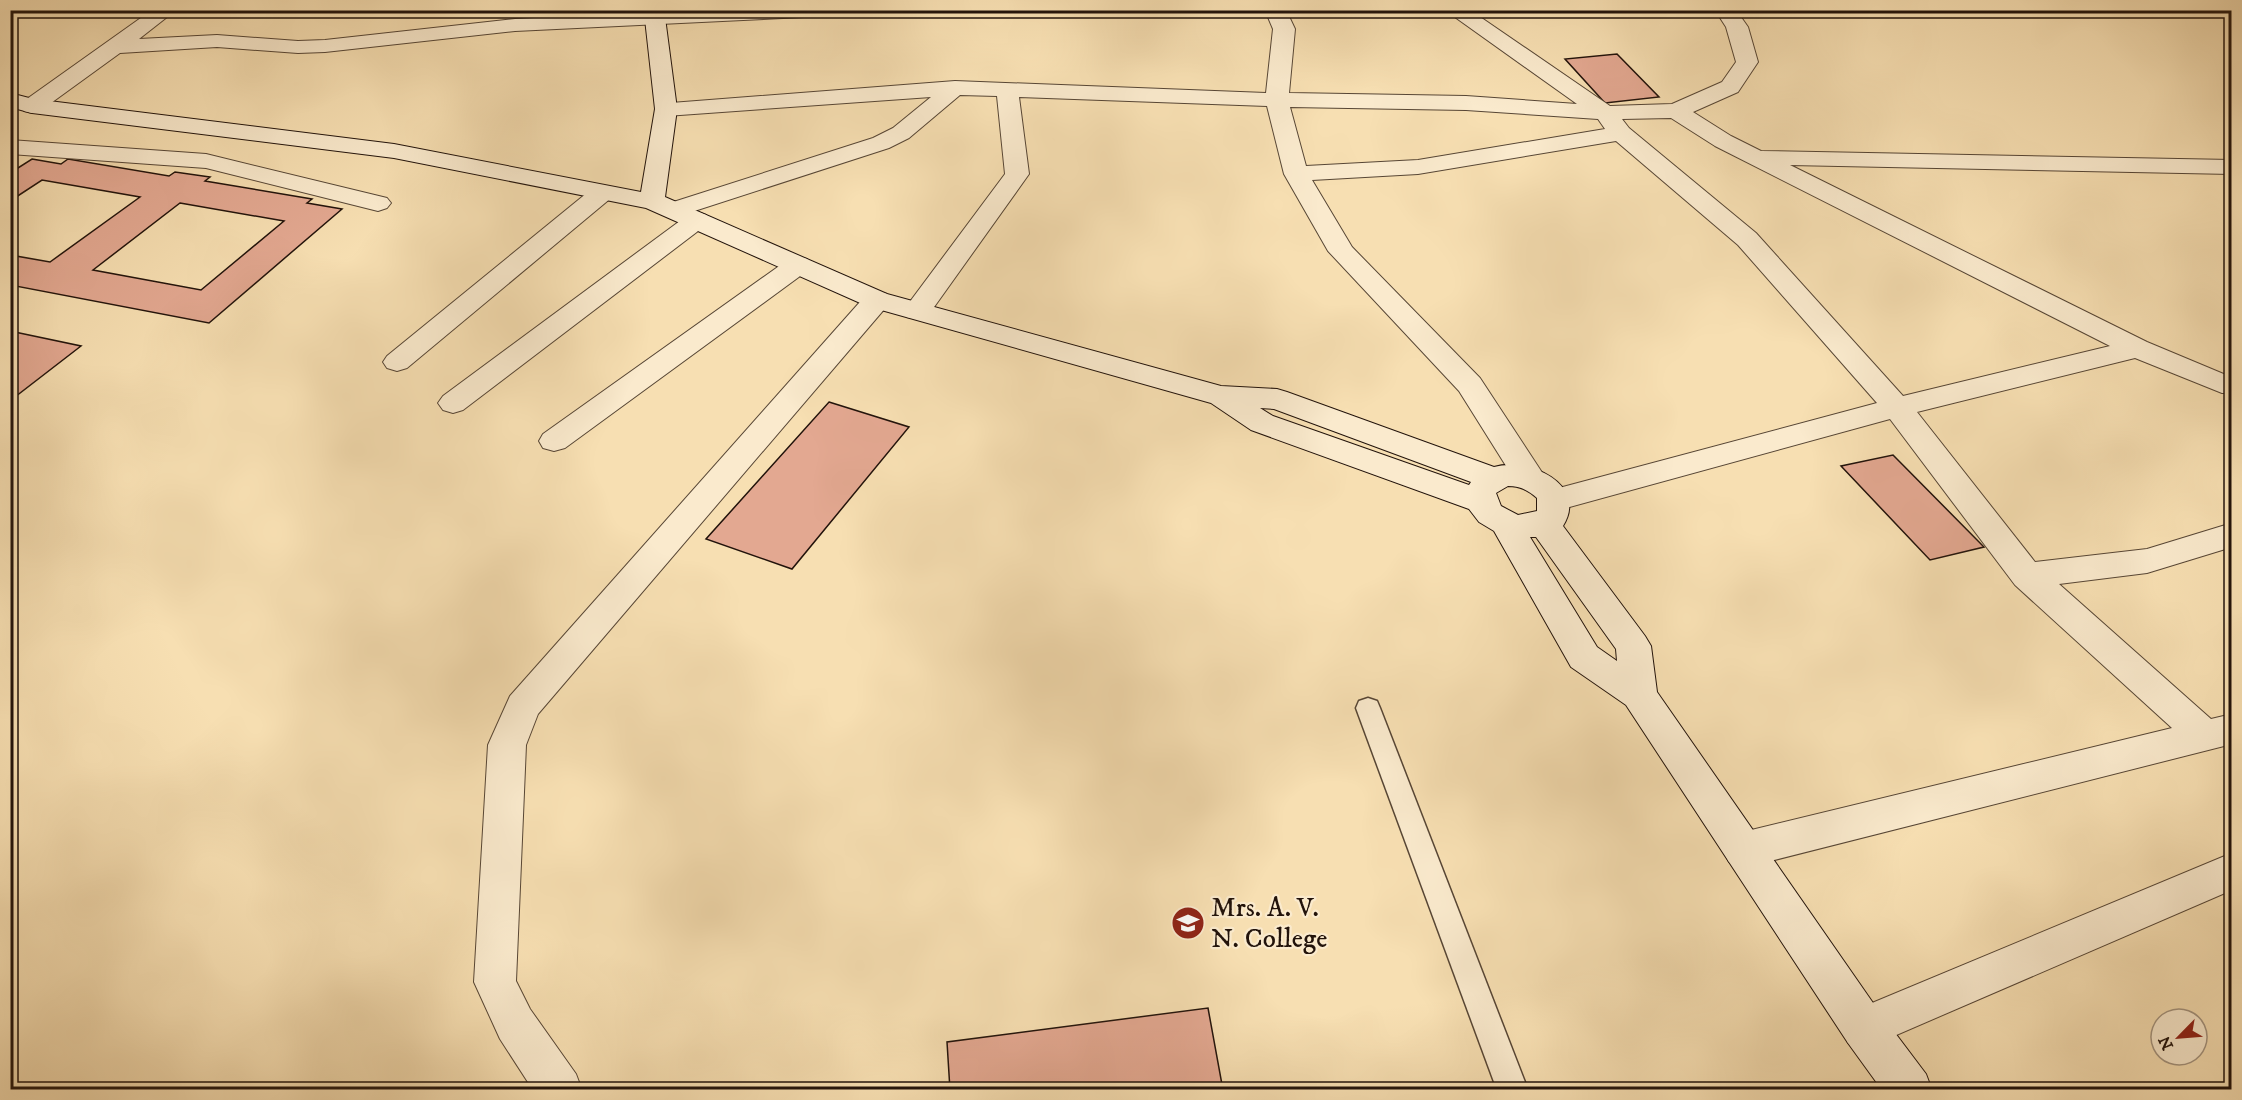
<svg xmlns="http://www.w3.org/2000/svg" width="2242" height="1100" font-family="'IM FELL DW Pica',serif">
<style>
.building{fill:#e3a891;stroke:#22130b;stroke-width:1.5;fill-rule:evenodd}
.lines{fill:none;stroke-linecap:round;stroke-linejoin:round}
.lane-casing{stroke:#574635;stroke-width:3}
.street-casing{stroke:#574635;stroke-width:2}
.secondary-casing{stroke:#22130b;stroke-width:2}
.path{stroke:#22130b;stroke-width:3;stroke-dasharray:3 2;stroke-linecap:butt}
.lane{fill:#faeacd;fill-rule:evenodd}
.street{fill:#faeacd;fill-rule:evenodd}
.secondary{fill:#faeacd;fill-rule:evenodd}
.labels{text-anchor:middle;stroke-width:4.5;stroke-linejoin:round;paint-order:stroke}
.near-poi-label{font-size:27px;fill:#22130b;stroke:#faeacd;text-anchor:start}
</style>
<rect width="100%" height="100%" fill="#f7dfb2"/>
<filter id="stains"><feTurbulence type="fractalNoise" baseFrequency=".00333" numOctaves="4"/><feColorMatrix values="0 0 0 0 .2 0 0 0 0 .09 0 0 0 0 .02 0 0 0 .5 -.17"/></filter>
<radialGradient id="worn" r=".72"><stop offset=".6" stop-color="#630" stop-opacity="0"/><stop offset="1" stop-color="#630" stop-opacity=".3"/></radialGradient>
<path class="building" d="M1617,54L1659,97L1605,103L1565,59Z
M32,159L61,164L68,159L169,176L175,172L210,177L205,181L312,199L307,203L342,209L209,323L10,285V255L50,262L140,197L42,180L10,201V173ZM180,203L284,221L201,290L93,270Z
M10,331L81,346L11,400Z
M829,402L909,427L792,569L706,539Z
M1893,455L1984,547L1930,560L1841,466Z
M1208,1008L1223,1090H950L947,1042Z"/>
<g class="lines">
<g class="lane-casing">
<path id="lane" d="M1368,698L1377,701L1380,708L1528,1090H1497L1356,708L1359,701Z"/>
</g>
<g class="street-casing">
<path id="street" d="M152,10H176L139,39L217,35L298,41L325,40L515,19L685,10H835L832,14L825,16L515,31L325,52L298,53L217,47L120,53L40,111L32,113L24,111L21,106L24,101Z
M1265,10H1286L1295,29L1289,93L1466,96L1577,104L1445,10H1470L1610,106L1672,104L1722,82L1736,62L1726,27L1715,10H1736L1748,27L1758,62L1738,92L1693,112L1731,136L1761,151L2232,160V174L1790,165L2147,342L2226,375H2232V393H2222L2135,358L1917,412L2035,562L2147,549L2232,523V547L2147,573L2059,584L2211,719L2232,714V744L1743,868L1729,862L1723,850L1729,838L1743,832L2172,728L2015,585L1890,419L1555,511L1544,508L1539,500L1544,492L1877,403L1738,245L1616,141L1418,174L1312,180L1352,247L1480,378L1545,477L1540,485L1529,488L1518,485L1459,391L1328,251L1284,174L1267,106L1019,97L1029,174L927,317L917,319L907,317L903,311L1005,174L997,96L960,95L909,138L889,148L682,215L673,218L664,215L660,210L664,205L873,138L893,128L931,97L666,116L658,114L655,109L658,104L955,81L1266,93L1273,29ZM1290,107L1466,110L1598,119L1605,129L1418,160L1306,166ZM1671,118L1715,146L2110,346L1903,396L1756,233L1629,128L1622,119Z
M10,140L206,154L387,198L391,203L387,208L378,211L206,168L10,154Z
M602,186L611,188L614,193L611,198L407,368L397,371L387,368L383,362L387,356L593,188Z
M697,212L706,215L710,220L706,225L463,410L453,413L443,410L438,403L443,396L688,215Z
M798,257L807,259L811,265L807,271L565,448L554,451L543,448L539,441L543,434L789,259Z
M877,292L887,294L891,300L887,306L538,714L526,745L516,981L530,1009L576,1074L582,1090H533L500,1039L474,982L488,745L510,696L867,294Z
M2232,853V890L1864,1049L1848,1043L1842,1028L1848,1013Z"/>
</g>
<g class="secondary-casing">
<path id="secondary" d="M644,10H664L677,109L665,197L887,294L1221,386L1277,389L1287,392L1494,467C1528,457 1589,484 1563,526L1645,636L1651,646L1657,692L1880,1013L1926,1074L1932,1090H1882L1848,1043L1626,705L1571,667L1494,531L1479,522L1469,509L1251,430L1211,403L867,306L646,208L394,158L32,113L10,107V93L33,99L394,144L641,192L655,109ZM1260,408L1274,409L1471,482L1469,485L1273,416ZM1508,486C1520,486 1528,490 1537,498V511L1518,515L1501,506L1496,493ZM1530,537H1536L1616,649L1617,661L1597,647Z"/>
</g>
<path class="path" d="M1522,14L1541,10"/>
<use href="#lane" class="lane"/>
<use href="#street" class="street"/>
<use href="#secondary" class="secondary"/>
</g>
<defs>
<g id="university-disc" transform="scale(1.725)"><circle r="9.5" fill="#8f2418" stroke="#faeacd"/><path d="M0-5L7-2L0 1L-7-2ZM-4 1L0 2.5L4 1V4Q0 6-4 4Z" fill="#fff"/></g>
</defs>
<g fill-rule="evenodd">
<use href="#university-disc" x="1188" y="923"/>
</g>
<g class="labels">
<g class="near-poi-label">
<text x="1211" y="916">Mrs. A. V.<tspan x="1211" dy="31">N. College</tspan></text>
</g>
</g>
<rect width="2242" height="1100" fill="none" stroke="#f7dfb2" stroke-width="36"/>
<rect x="12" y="12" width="2218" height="1076" fill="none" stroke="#22130b" stroke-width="3"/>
<rect x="18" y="18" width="2206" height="1064" fill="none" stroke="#22130b" stroke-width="1.5"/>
<g transform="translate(2179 1037) rotate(245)"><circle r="28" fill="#faeacd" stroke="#a4947f" stroke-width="1.5"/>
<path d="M0-4.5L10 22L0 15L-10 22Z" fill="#8f2418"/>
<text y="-9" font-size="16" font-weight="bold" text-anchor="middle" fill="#22130b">N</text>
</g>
<rect width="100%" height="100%" filter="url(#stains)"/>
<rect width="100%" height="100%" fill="url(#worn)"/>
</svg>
